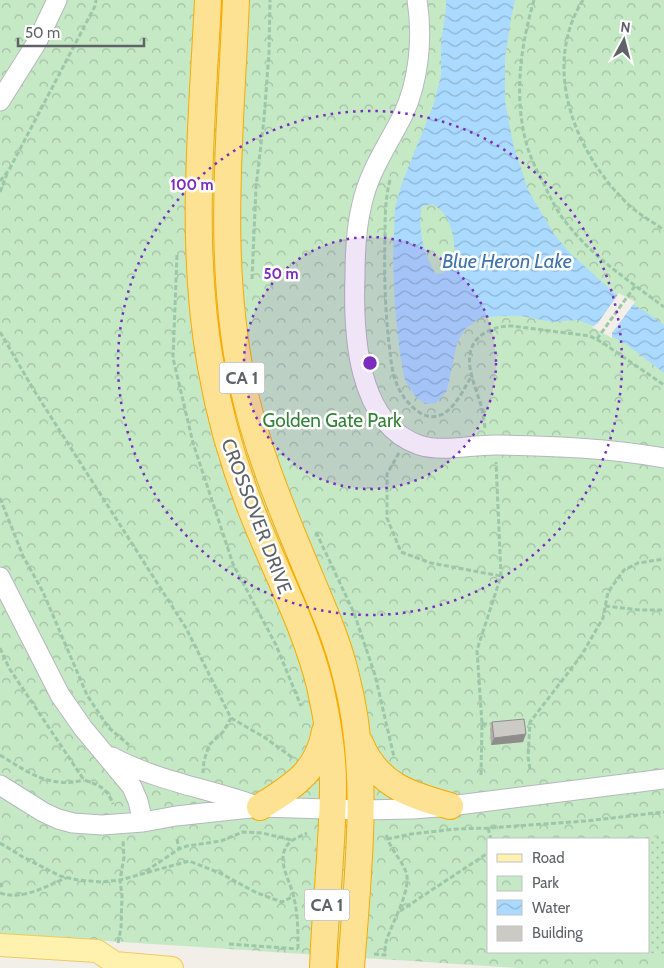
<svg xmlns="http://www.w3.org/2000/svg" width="664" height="968" font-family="Cabin,sans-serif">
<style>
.park{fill:url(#park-crowns);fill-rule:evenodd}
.garden{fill:url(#garden-dots)}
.water{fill:url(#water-waves);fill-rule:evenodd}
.pier{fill:#f1efe8}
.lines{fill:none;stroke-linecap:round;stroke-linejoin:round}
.minor-casing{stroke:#b5b8bc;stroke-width:21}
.major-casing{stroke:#f2c960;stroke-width:24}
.highway-casing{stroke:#f9ab00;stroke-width:28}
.path{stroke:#9cc7a9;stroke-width:3;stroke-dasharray:5 2.5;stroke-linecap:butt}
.minor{stroke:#fff;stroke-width:19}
.major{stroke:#fff2af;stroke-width:22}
.highway{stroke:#fde293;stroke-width:26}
.wall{fill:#afaea9}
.shaded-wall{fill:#8f8d8a}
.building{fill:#cccac5;stroke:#8f8d8a}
.ring{fill:none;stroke:#7b2cbf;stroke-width:2.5;stroke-dasharray:2.5 5}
.labels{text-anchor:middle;stroke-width:5;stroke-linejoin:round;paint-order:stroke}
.shield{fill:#fff;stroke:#8f9295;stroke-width:1}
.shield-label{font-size:18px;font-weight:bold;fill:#5f6368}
.park-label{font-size:19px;fill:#348238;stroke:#fff}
.street-label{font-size:19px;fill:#5f6368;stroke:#fff}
.water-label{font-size:20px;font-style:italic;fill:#4174aa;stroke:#fff}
.centre{fill:#7b2cbf;stroke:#fff;stroke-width:2.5}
.ring-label{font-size:15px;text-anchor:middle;font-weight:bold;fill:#7b2cbf;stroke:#fff;stroke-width:5;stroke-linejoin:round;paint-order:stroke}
</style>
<defs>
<pattern id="park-crowns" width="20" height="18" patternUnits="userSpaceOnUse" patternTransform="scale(1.25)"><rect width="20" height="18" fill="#c5e8c5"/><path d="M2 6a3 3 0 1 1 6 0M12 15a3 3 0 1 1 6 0" fill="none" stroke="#a3c0a4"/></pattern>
<pattern id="garden-dots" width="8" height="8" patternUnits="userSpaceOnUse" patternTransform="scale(1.25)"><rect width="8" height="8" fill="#c5e8c5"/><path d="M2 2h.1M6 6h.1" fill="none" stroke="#a3c0a4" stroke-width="1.8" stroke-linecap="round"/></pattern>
<pattern id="water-waves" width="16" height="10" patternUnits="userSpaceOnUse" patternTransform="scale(1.25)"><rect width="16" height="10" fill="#aadaff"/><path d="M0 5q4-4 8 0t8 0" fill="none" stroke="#8eb4d2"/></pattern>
</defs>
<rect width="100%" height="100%" fill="#f1efe8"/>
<path class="park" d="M0,0H664V968H518L0,934ZM488,839H648V952H488Z"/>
<path class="garden" d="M664,836V954L635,952H648V839H613Z"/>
<path class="water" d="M446,0H515L511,18L505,57V101L513,144L528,190L554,234L568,251L614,293L646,312L664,325V373L626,344L589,324L577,320L553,322L521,316H499L480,318L465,329L457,343L447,391L436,403L425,404L415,396L405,380L400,354L395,307L393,259L395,208L402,183L433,106L441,76V43L446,9ZM433,204C436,207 442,210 444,214C454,227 461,262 444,272C442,274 439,273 436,274C424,256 417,227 422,206Z"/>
<path class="pier" d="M619,293L635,302L612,333V338L592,327L598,323Z"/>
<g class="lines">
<g class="minor-casing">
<path id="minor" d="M417,0C423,37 419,81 403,115C388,145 369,171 362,204C356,227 355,252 355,276C353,331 356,423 419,445C444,453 472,444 498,445C553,446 609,448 664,458
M0,101L37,42L57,0
M0,577L60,695L83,728L132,787L138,801L143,822
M112,757C157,781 206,788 254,805
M0,785L43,812L58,819L73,823L102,825L143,822L176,816L260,807L361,810L413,809L450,806L664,779"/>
</g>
<g class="major-casing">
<path id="major" d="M0,945L97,951L115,963L172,968"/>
</g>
<g class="highway-casing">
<path id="highway" d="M208,0C202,122 189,246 211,367C220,419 235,470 255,519C277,574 306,629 320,686C327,718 333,751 333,784C333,846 325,907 323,968
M236,0C231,127 216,255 242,381C255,445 280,505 305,565C320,601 337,638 346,676C371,772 358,871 351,968
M360,743C377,785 410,795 450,806
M260,807C293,786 318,772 325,731"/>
</g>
<path class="path" d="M534,0C520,48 513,100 528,149C532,161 538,173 544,184C551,199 558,214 569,226C595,259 631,282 664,307
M583,0C540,68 576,156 630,206C640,215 653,222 664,230
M390,180C385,199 385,218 385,237C384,273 385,308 389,344C391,357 391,370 396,382C400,394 410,407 422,414C447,426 461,394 471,377
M0,181L9,170L95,6L96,0
M0,192L7,174
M177,255L173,358L193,443L233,564L276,645L301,706
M252,279L256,187L264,119L269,53L270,0
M0,332L35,392L186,628L231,718L223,732L209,745L204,761L203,773
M597,339L635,286
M485,428C484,420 483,413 481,405C474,382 458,351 483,334C492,328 501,326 512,326L590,336L603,343L664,385
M399,453L387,474V518L401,552L431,563L501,576
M0,498L23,556L43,592L87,695L108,727L129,745
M316,532L354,613L375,675L394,757
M605,606L640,610H664
M0,648L9,668L84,780C99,785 107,788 113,804
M231,718L264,737L293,758
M482,724H494
M0,755C27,772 51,789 84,780
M530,769L528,757L530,722L581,656L603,618L608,592L624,570L638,563L664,559
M481,775L482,724L477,650L501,576L496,462
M488,828L491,839
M177,839L179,849
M387,839L411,834L456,829L488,828L586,821L664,812
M0,843L23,857L60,876L78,880L102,882L120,880L189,861L220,873L257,893L282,902L294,896
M146,871L179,849L187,846L221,841L243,832L262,833L292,840
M0,883L2,887
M0,893C22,901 46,886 66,878
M400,911L488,853
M118,943L121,928L122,895L120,880L124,857L123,841
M229,944L298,949
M298,949C298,932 298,915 294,898C291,882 278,865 285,849C289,840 299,837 307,833
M374,954L385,955C385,950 385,944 387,939C392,923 412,889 406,872C401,859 390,849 386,834"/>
<use href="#minor" class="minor"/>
<use href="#major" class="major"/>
<use href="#highway" class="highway"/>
</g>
<path class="wall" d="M492,722L526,734L523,742L491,745L490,729Z"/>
<path class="shaded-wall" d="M526,734L523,742L491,745L494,738Z"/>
<path class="building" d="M524,719L526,734L494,738L492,722Z"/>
<circle cx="370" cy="363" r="126" fill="#7b2cbf" fill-opacity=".12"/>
<g class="ring">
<circle cx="370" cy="363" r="126"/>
<circle cx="370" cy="363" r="252"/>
</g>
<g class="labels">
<g class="shield">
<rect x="219.5" y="362.5" width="45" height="31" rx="4"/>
<rect x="304.5" y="889.5" width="45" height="31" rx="4"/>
</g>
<g class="shield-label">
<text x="242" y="384">CA 1</text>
<text x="327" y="911">CA 1</text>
</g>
<g class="park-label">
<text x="332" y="427">Golden Gate Park</text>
</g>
<g class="street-label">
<text transform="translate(257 516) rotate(69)" y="7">CROSSOVER DRIVE</text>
</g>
<g class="water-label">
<text x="507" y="268">Blue Heron Lake</text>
</g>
</g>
<circle cx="370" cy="363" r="8" class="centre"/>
<g class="ring-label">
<text x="192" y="190">100 m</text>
<text x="281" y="279">50 m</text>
</g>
<rect x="487" y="838" width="162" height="115" fill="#ffffff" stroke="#bfc1c3"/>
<rect x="497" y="854" width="25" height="8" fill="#fff2af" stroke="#bfc1c3"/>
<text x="532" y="863" font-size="15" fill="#5f6368">Road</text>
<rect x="497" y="876" width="25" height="15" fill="url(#park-crowns)" stroke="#bfc1c3"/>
<text x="532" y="888" font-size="15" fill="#5f6368">Park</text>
<rect x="497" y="900" width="25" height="15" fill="url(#water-waves)" stroke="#bfc1c3"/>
<text x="532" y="913" font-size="15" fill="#5f6368">Water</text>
<rect x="497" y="926" width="25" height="15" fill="#cccac5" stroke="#bfc1c3"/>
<text x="532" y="938" font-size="15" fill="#5f6368">Building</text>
<g transform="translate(624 40) rotate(7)" stroke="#ffffff" stroke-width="4" paint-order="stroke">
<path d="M0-4L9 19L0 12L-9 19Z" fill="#5f6368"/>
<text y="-8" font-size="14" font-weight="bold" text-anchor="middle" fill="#5f6368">N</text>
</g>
<path d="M18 38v8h126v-8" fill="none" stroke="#5f6368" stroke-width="2.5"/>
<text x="25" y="38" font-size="15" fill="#5f6368" stroke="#ffffff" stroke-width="4" paint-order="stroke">50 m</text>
</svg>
